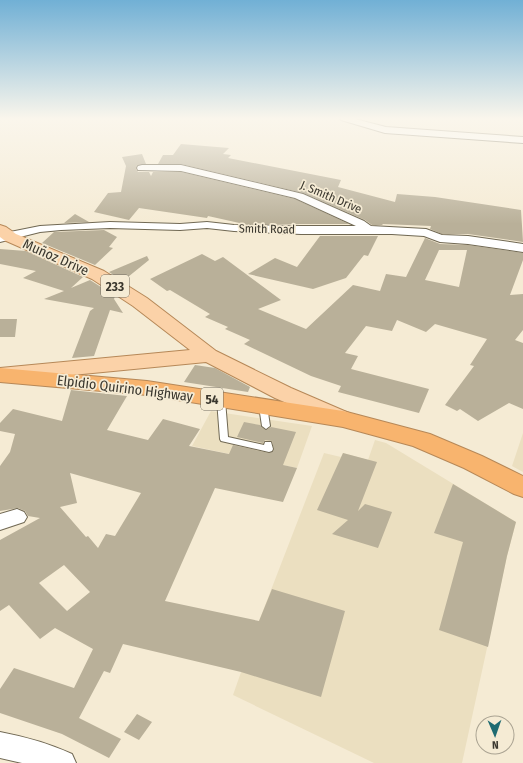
<svg xmlns="http://www.w3.org/2000/svg" width="523" height="763" font-family="'Fira Sans Condensed',sans-serif">
<style>
.built{fill:#ebdfc0}
.building{fill:#b9b099;fill-rule:evenodd}
.lines{fill:none;stroke-linecap:round;stroke-linejoin:round}
.lane-casing{stroke:#706853;stroke-width:2}
.street-casing{stroke:#706853;stroke-width:2}
.primary-casing{stroke:#b68858;stroke-width:2}
.highway-casing{stroke:#b68858;stroke-width:2}
.lane{fill:#fff;fill-rule:evenodd}
.street{fill:#fff;fill-rule:evenodd}
.primary{fill:#fbd2a8;fill-rule:evenodd}
.highway{fill:#f8b46e;fill-rule:evenodd}
.labels{text-anchor:middle;stroke-width:3.5;stroke-linejoin:round;paint-order:stroke}
.far-street-label{font-size:12px;fill:#3a372e;stroke:#f5ebd4}
.shield{fill:#f5ebd4;stroke:#726d60;stroke-width:1}
.shield-label{font-size:13px;font-weight:bold;fill:#3a372e}
.street-label{font-size:14px;fill:#3a372e;stroke:#f5ebd4}
</style>
<rect width="100%" height="100%" fill="#f5ebd4"/>
<path class="built" d="M211,411L312,426L297,468L192,446Z
M523,433V472L512,466Z
M375,440L386,443L516,522L507,556L462,763H374L233,695L259,621L324,453L341,457L343,453L368,460Z"/>
<path class="building" d="M181,144L229,148L223,154L231,155L228,158L341,180L338,187L395,202L397,194L435,197L521,210L523,242L468,234H442L430,229L431,226L383,224L382,225H372L365,220L303,193L181,164H158L163,155H173Z
M142,154L146,164L137,165L136,169L138,172H149L151,176L153,172H181L295,199L349,224H244L208,216L207,218L139,208L129,220L94,212L108,193L121,192L126,166L122,157Z
M75,214L89,222L64,223Z
M104,230L117,237L109,247L113,248L95,265L42,243L54,232Z
M320,236H378L368,256L364,255L346,278L313,289L248,274L275,258L297,267Z
M425,238L440,244L468,245L523,253V260L510,295L523,294V330L515,340L523,343V409L509,403L478,421L460,409L457,411L445,405L474,366L470,365L487,339L435,324L426,332L397,320L392,331L366,326L345,353L358,356L351,369L429,389L419,413L338,392L341,386L311,376L244,344L250,340L225,329L228,327L205,317L210,314L170,290L167,291L150,279L202,254L215,261L223,257L281,300L258,309L306,329L353,285L380,291L386,274L406,277ZM439,250H467L459,287L425,280Z
M0,249L26,251L83,277L71,288L90,280L115,296L114,299L123,313L110,310L94,356L72,358L90,311L94,308L44,299L64,291L23,278L36,271L0,264Z
M147,256L149,260L123,281L109,272Z
M0,319H17L15,337H0Z
M195,365L215,368L250,387L248,392L184,382Z
M71,390L127,396L107,430L148,440L163,419L200,429L189,446L229,454L233,445L269,453L274,450L272,441L265,440L263,443L237,437L244,422L260,425L266,430L271,427L296,432L283,465L297,468L283,502L215,488L165,601L259,621L272,589L345,611L321,697L241,672L123,644L110,673L104,671L79,718L121,739L109,758L62,734L0,713V689L14,668L74,688L93,649L55,628L40,639L9,605L0,611V540L40,518L28,516L25,511L18,508L0,511V466L10,452L15,434L0,431V423L13,409L62,421ZM70,473L141,493L115,536L106,534L98,548L88,536L86,537L60,507L77,503ZM64,565L90,592L67,611L39,583Z
M343,453L377,462L358,511L365,504L392,512L378,548L332,534L348,520L317,510Z
M453,484L516,522L507,556L488,647L439,630L463,542L434,533Z
M137,714L152,722L139,740L124,732Z"/>
<g class="lines">
<g class="lane-casing">
<path id="lane" d="M221,397L225,400L228,437L264,445L265,442H271L273,449L272,451L269,452L221,441L220,439L217,400Z
M263,403L267,406L270,426L266,429L262,426L259,406Z"/>
</g>
<g class="street-casing">
<path id="street" d="M340,118H351L386,127L523,137V143L385,133L341,120Z
M142,165H181L303,194L364,221L371,226L426,229L442,235L468,236L523,244V252L468,244L440,242L424,236L392,234H301L234,231L207,228L180,230L110,228L61,230L40,232L0,242V234L40,226L110,222L180,224L207,222L234,225L301,226H356L295,198L181,171L138,170L137,168L138,166Z
M17,509L24,512L27,517L24,522L0,530V514Z
M0,732C26,737 48,743 72,754L76,763H22L0,758Z"/>
</g>
<g class="primary-casing">
<path id="primary" d="M0,225L6,227L16,234L104,271L147,298L216,351L291,388L349,413L353,418L349,423L341,426L333,423L275,398L206,362L0,382V368L190,350L133,306L92,279L4,240L0,237Z"/>
</g>
<g class="highway-casing">
<path id="highway" d="M0,368L147,381L343,411L430,434L482,456L523,476V497L514,494L464,468L413,446L343,427L147,395L0,382Z"/>
</g>
<use href="#lane" class="lane"/>
<use href="#street" class="street"/>
<use href="#primary" class="primary"/>
<use href="#highway" class="highway"/>
</g>
<linearGradient id="sky" x2="0" y2="1"><stop stop-color="#71b0d5"/><stop offset="0.53" stop-color="#faf6ec"/><stop offset="1" stop-color="#faf6ec" stop-opacity="0"/></linearGradient>
<rect width="523" height="224" fill="url(#sky)"/>
<g class="labels">
<g class="far-street-label">
<text transform="translate(331 197) rotate(23)" y="4">J. Smith Drive</text>
<text transform="translate(267 229) rotate(1)" y="4">Smith Road</text>
</g>
<g class="shield">
<rect x="101" y="275" width="28" height="22" rx="3"/>
<rect x="201" y="388" width="22" height="22" rx="3"/>
</g>
<g class="shield-label">
<text x="115" y="291">233</text>
<text x="212" y="404">54</text>
</g>
<g class="street-label">
<text transform="translate(56 257) rotate(24)" y="5">Muñoz Drive</text>
<text transform="translate(125 388) rotate(7)" y="5">Elpidio Quirino Highway</text>
</g>
</g>
<g transform="translate(495 735) rotate(178)"><circle r="19" fill="#f5ebd4" stroke="#aaa392"/>
<path d="M0-3L7 15L0 10L-7 15Z" fill="#1f6b71"/>
<text y="-6" font-size="11" font-weight="bold" text-anchor="middle" fill="#3a372e">N</text>
</g>
</svg>
